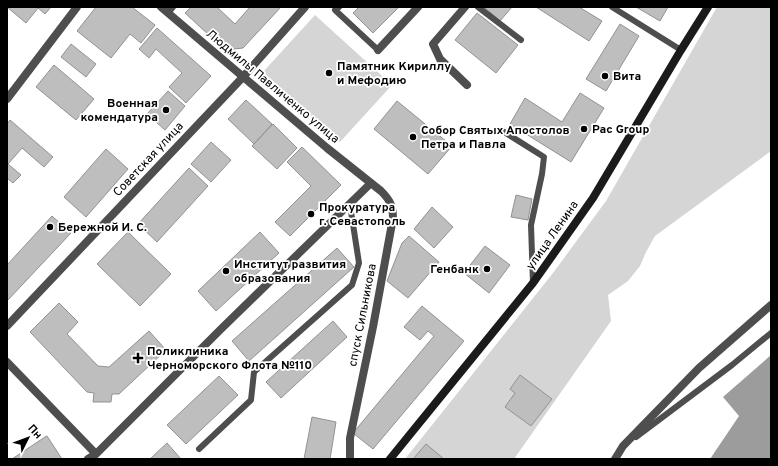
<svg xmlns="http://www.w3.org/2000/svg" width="778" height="466" font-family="Overpass,sans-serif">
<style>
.green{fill:#d5d5d5}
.water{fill:#9c9c9c}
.building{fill:#bebebe;stroke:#929292}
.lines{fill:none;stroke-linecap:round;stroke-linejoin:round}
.lane{stroke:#4e4e4e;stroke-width:6}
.street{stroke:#4e4e4e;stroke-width:8}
.secondary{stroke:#1b1b1b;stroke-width:8}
.poi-dot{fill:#000;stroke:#fff;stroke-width:1.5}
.labels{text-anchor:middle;stroke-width:3.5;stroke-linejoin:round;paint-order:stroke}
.poi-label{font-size:12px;font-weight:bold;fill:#000;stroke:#fff;text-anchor:start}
.street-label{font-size:12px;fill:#000;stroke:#fff}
</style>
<rect width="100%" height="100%" fill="#fff"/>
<path class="green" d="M717,7H771V151L655,236L646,252L640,266L628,281L608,295L611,321L514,459H405L553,273L606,201Z
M315,15L392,85L340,142L263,72Z"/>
<path class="water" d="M771,355V459H710L739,416L723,397Z"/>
<path class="building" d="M7,7H51L45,14L38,8L26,23Z
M96,7H132L155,25L141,43L130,34L111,58L77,31Z
M191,7H217L235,24L250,7H281L243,48L225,50L185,13Z
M359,7H399L373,33L353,13Z
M484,7H512L500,21Z
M536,7H579L602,21L589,41Z
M636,7H668L660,21Z
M477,13L518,45L496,73L455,40Z
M620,24L639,36L606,91L586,79Z
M157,28L211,76L186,103L169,87L182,73L156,49L149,58L139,49Z
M71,44L96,64L86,77L61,57Z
M54,65L94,99L76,120L36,87Z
M168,91L185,106L165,130L147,114Z
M580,93L604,108L571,162L510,124L525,98L562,122Z
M246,100L272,124L254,144L228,119Z
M397,101L452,146L428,174L374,129Z
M10,120L53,157L44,167L22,148L8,164L21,175L13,183L7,178V124Z
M273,124L297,148L277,169L252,146Z
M211,142L231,160L211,182L191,164Z
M302,147L341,185L290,236L275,222L311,186L287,162Z
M106,149L128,169L86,217L64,197Z
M189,168L208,186L157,242L138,224Z
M516,195L532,199L528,220L511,217Z
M432,207L453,227L434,248L414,229Z
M52,216L71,233L7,301V265Z
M128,232L171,274L140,306L97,264Z
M260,232L279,253L216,311L198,291Z
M409,236L439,262L408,298L387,281L402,243Z
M485,246L510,265L489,293L464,273Z
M337,248L354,267L249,361L232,341Z
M59,303L78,322L67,334L98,366L109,367L149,331L166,350L119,394H112L111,402H93L94,393L87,392L30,332Z
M422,306L464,341L373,449L353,433L434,336L428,331L420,340L404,327Z
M333,321L347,337L281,398L266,382Z
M520,375L552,399L531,426L505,407L515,393L510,389Z
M219,376L238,395L186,444L167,425Z
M312,417L336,422L330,459H304Z
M47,436L62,459H12L45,437Z
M167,443L181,459H150Z
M426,444L444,459H413Z"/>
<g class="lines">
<path class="lane" d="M339,7L335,10L378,50
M478,7L521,40
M612,7L681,50
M168,13L173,7
M501,130L544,157L542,174L531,225L533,283
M636,437L732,365L771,333
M199,449L251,400L254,372L352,285L359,263L350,205"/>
<path class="street" d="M161,7L327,148L381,191C390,200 393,206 393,218L373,327L350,438V459
M465,7L433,44L440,59L467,85
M378,50L418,7
M7,99L77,7
M7,326L243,77L305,7
M7,362L96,454
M88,459L96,454L220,330L371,183
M615,459L623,446L699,368L771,305"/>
<path class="secondary" d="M390,459L533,283L593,198L681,50L708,7"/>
</g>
<g class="poi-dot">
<circle cx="329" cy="73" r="4"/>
<circle cx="605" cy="76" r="4"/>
<circle cx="166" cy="110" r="4"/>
<circle cx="584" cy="129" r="4"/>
<circle cx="413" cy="137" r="4"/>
<circle cx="311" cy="214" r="4"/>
<circle cx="50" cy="227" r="4"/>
<circle cx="487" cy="269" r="4"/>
<circle cx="226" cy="271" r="4"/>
<path d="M136 352h4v4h4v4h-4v4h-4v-4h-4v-4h4z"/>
</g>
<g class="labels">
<g class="poi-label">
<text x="337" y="70">Памятник Кириллу<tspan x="337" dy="14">и Мефодию</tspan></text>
<text x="613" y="80">Вита</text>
<text x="158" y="107" text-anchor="end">Военная<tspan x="158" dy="14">комендатура</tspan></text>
<text x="592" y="133">Pac Group</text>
<text x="421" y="134">Собор Святых Апостолов<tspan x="421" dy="14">Петра и Павла</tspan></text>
<text x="319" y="211">Прокуратура<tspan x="319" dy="14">г. Севастополь</tspan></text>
<text x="58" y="231">Бережной И. С.</text>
<text x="234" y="268">Институт развития<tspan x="234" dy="14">образования</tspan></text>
<text x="479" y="273" text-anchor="end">Генбанк</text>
<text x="147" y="355">Поликлиника<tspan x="147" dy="14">Черноморского Флота №110</tspan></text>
</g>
<g class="street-label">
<text transform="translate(273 86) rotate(40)" y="4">Людмилы Павличенко улица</text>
<text transform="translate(148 159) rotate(-47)" y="4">Советская улица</text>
<text transform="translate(552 235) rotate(-55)" y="4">улица Ленина</text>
<text transform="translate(362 315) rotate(-79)" y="4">спуск Сильникова</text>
</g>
</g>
<rect width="778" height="466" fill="none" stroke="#000000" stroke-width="16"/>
<g transform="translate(28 438) rotate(48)" stroke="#ffffff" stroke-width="3" paint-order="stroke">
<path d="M0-3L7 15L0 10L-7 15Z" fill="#000000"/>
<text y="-6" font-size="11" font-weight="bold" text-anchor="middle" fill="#000000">Пн</text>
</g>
</svg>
